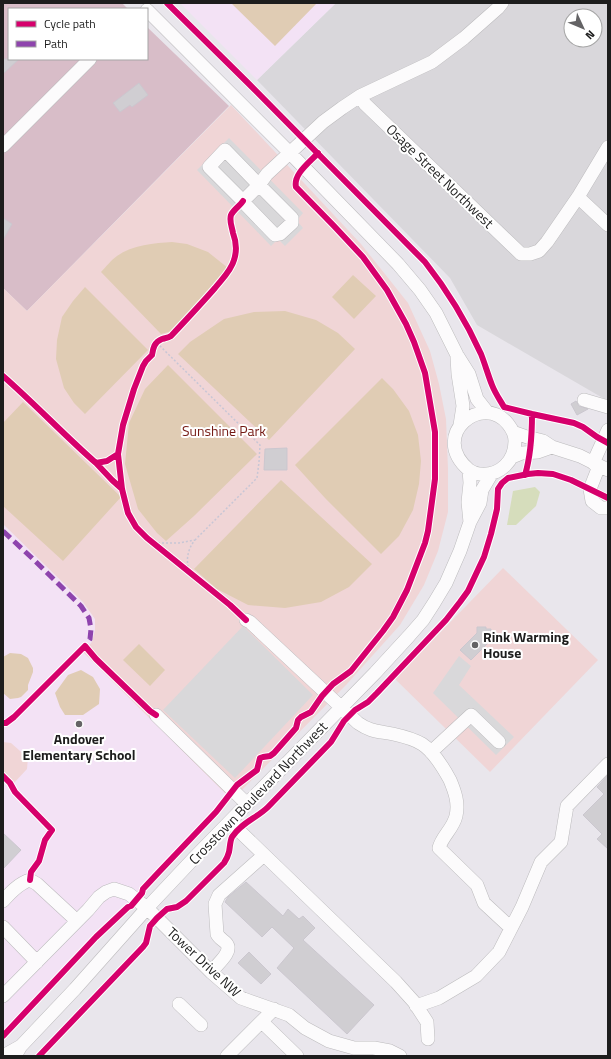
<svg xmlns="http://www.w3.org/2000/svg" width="611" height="1059" font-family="'Titillium Web',sans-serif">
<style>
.residential{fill:#d9d7db;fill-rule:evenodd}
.education{fill:#f3e2f5}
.forest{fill:#d8bdc8}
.park{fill:#f0d5d6}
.pitch{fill:#e0ccb4}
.parking{fill:#d9d8da}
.water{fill:#d6ddbc}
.building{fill:#d0ced2;stroke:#cbc7cf}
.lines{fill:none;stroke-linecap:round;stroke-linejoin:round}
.minor-casing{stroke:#bcbbbd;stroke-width:14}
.path{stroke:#c8c6d5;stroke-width:1.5;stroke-dasharray:2 2;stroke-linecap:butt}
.minor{stroke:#fcfbfc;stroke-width:13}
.quiet{stroke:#8e44ad;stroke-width:5;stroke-dasharray:10 5;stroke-linecap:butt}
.cycleway-casing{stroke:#fff;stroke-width:8}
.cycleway{stroke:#d6006c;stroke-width:6}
.poi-dot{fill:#646365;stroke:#fff;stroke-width:1.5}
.labels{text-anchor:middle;stroke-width:4;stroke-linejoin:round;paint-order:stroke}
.street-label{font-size:14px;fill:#1d1d1d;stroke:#fff}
.park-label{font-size:14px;fill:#741913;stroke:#fff}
.poi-label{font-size:14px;font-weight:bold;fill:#1d1d1d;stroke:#fff;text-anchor:start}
</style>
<rect width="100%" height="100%" fill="#e9e6ec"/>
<path class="residential" d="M336,3H608V401L477,325L450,278L257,80ZM571,16H595V40H571Z"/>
<path class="education" d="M180,3H336L257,80Z
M3,524L83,602L95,619V630L92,642L83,652L228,796L216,812L157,874L143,889L142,893L131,906L128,907L96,937L3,1035Z"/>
<path class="forest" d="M3,3H122L128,9H9V59H147V27L229,106L27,311L3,288Z"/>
<path class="park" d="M231,105L361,244L408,303L430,351L439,384L446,419L448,469V512L438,551L424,585L400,625L346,685L232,800L83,652L92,642L95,630V619L83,602L3,524V288L27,311Z
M503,568L598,660L490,772L395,679Z
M3,742L11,743L28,758L27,769L14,783L3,772Z"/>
<path class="pitch" d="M231,3H317L275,46Z
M172,242L187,244L208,252L228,268L172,331L161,334L101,272C106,267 111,260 117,256C132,245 155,243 172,242Z
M353,275L376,296L354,319L332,297Z
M85,287L148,350L85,414L74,403L64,388L56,359L57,340L62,317L73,301Z
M285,311L316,320L338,333L355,349L269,440L178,354L190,342L224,319L254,312Z
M168,365L257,454L194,516L166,541L157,533L138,509L125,464L129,423L145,389Z
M382,378L393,389L409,411L418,435L421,461L419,484L413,510L399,536L381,554L325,498L295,465Z
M23,402L121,497L63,561L3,506V423Z
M281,480L372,564L349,587L321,602L285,608L248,605L217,589L194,569Z
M139,644L165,670L150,686L123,660Z
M10,653L21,654L28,658L33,668V672L28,685V690L21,697L18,698L10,699L3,693V657Z
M81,670L93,677L100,689L99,704L83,715H65L60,707L55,693L68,675Z"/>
<path class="parking" d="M229,138L303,213L299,218L298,222L303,228L285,246L280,241H276L271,246L197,170Z
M243,626L313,695L235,778L163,710Z
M459,656L471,666L459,685L514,737L496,755L433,693Z"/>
<path class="water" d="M535,487L540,492L536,506L516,525H507L513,491Z"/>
<path class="building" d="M3,59H19L3,74Z
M139,83L148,95L132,107L130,105L120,112L113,103Z
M3,218L12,224L3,240Z
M576,401L579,406L588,409L577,415L571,404Z
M287,448V470H264L265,449Z
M477,627H486V629H491V640L471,660L460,650L477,633Z
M608,775V849L597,839L602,834L583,815L604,794L597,787Z
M3,833L21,850L3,869Z
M246,882L283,916L288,909L299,919L303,916L315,928L303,940L374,1005L347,1034L277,968L294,948L272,927L262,937L225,902L228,897Z
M249,952L271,974L261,984L238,963Z"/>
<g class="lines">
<g class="minor-casing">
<path id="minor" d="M147,10L290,153L398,264L420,290L436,313L457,355L469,374L477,399L488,413
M360,96L365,104L521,254H530L539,251L547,242L578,197L608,147
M3,146L90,59
M578,197L608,225
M243,201L209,167L225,150L259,185L292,218V223L280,234L275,235L246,205L243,201L259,185L267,174L323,122L342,108L360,96L432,62L464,38L498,8L502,3
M457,357L458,374L463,406L460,425
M584,400L608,407
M513,432L527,437L543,441L552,447L580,456L608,470
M512,457L522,453L538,452L552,447
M593,463L608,430
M599,466L590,489L592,501L601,508H608
M469,470C472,472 476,474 480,474C500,476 515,461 515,441C515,435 512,429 508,424C483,392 428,435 469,470L470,483L468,502L470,522
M246,620L250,622L358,723C371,732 378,731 393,734C402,736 414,739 422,744C433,751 444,769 450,780C455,792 459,803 456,816C453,829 442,836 439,848L477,885L484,903L511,928
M156,715L247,804
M431,752L471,715L499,742
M230,822L396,982L414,1002L427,1022L428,1039
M3,901C10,893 19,883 30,880L37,884L77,921
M3,927L37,962
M211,972C216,965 234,952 226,943C223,940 219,938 217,934L215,904L219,895L264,855
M3,996L88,910L99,897L106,892L114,889L129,894L147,908L211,972L241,998L289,1015L305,1028L329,1041L354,1048H374L390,1051L400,1056
M179,1004L201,1025
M416,1006L439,998L476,976L499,952L522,907L541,862L561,842L567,806L608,764
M262,1022L297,1056
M3,1056L21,1046
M15,1056L21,1046L75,989L147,908L195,857L375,673L409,636L423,620L434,603L446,583L460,551L470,522L480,503L482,490L492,473
M227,1056L274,1009"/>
</g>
<path class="path" d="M157,343L260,445L259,462L257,478L195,540
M154,543H179L195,540C187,550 186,560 189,572"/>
<use href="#minor" class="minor"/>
<path class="quiet" d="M3,531L33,559L81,606L89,618L91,629L90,639L85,646"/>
<g class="cycleway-casing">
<path id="cycleway" d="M167,3L247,82L425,262C447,290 466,321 481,354C485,364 488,375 492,385C495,393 500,400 504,407L532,414L574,423L583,427L597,437L608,443
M243,201C240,206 234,209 231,215C229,221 232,227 233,233C236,241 237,251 234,260C231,271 222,279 215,288C201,304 186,320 171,336C168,338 165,338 162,339C154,342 153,349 152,355L146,361L143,366L134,389L123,425L118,454L122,489L128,513L136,527L147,538L230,605L246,620
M3,376C35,404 64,435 96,463
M118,454L107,461L96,463L112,480L122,489
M525,475C531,455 532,435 532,414
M3,723H6L14,717L85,646L96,659L150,711L156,715
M3,776L10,783L15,792L52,830L45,840L39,861L31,872L30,880
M3,1036L96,937L128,907L131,906L142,893L143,889L157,874L216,812L237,785L257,770L260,758L263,757L270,756L274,753L296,728L298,720L301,717L311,712L322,696L333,684L351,671L383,631L393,617L407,590L425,543L428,531L435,479V432L425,373L414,342L406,324L387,290L363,257L334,226L296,187C293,174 310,162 318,153
M39,1056L143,947L146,943L150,926L157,918L167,909L177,907L186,901L224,863C226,860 228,856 229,852C230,847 230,841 232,837C242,822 257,818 268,807L331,742L344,721L355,710L368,702L377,693L446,620L460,602L468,591L484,557L491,534L497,509L498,489L502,483L508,478L528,474L538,473L553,474L571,480L608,498"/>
</g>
<use href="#cycleway" class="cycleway"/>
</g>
<g class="poi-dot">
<circle cx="475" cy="645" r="4"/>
<circle cx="79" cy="724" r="4"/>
</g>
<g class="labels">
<g class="street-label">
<text transform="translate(440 176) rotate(44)" y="5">Osage Street Northwest</text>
<text transform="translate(258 793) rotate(-46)" y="5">Crosstown Boulevard Northwest</text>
<text transform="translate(204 962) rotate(43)" y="5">Tower Drive NW</text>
</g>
<g class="park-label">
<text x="224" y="436">Sunshine Park</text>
</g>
<g class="poi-label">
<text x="483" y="642">Rink Warming<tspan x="483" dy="16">House</tspan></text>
<text x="79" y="744" text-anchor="middle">Andover<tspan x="79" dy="16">Elementary School</tspan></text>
</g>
</g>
<rect width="611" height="1059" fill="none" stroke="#1d1d1d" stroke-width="8"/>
<rect x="8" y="8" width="140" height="52" fill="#ffffff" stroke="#a5a5a5"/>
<rect x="16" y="21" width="20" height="6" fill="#d6006c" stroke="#a5a5a5"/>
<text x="44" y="28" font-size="12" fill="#1d1d1d">Cycle path</text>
<rect x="16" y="41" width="20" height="6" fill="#8e44ad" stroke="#a5a5a5"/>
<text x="44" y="48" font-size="12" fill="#1d1d1d">Path</text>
<g transform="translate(583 28) rotate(134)"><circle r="19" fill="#ffffff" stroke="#a5a5a5"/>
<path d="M0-3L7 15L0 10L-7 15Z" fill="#646365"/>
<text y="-6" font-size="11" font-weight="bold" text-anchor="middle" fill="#1d1d1d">N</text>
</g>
</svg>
